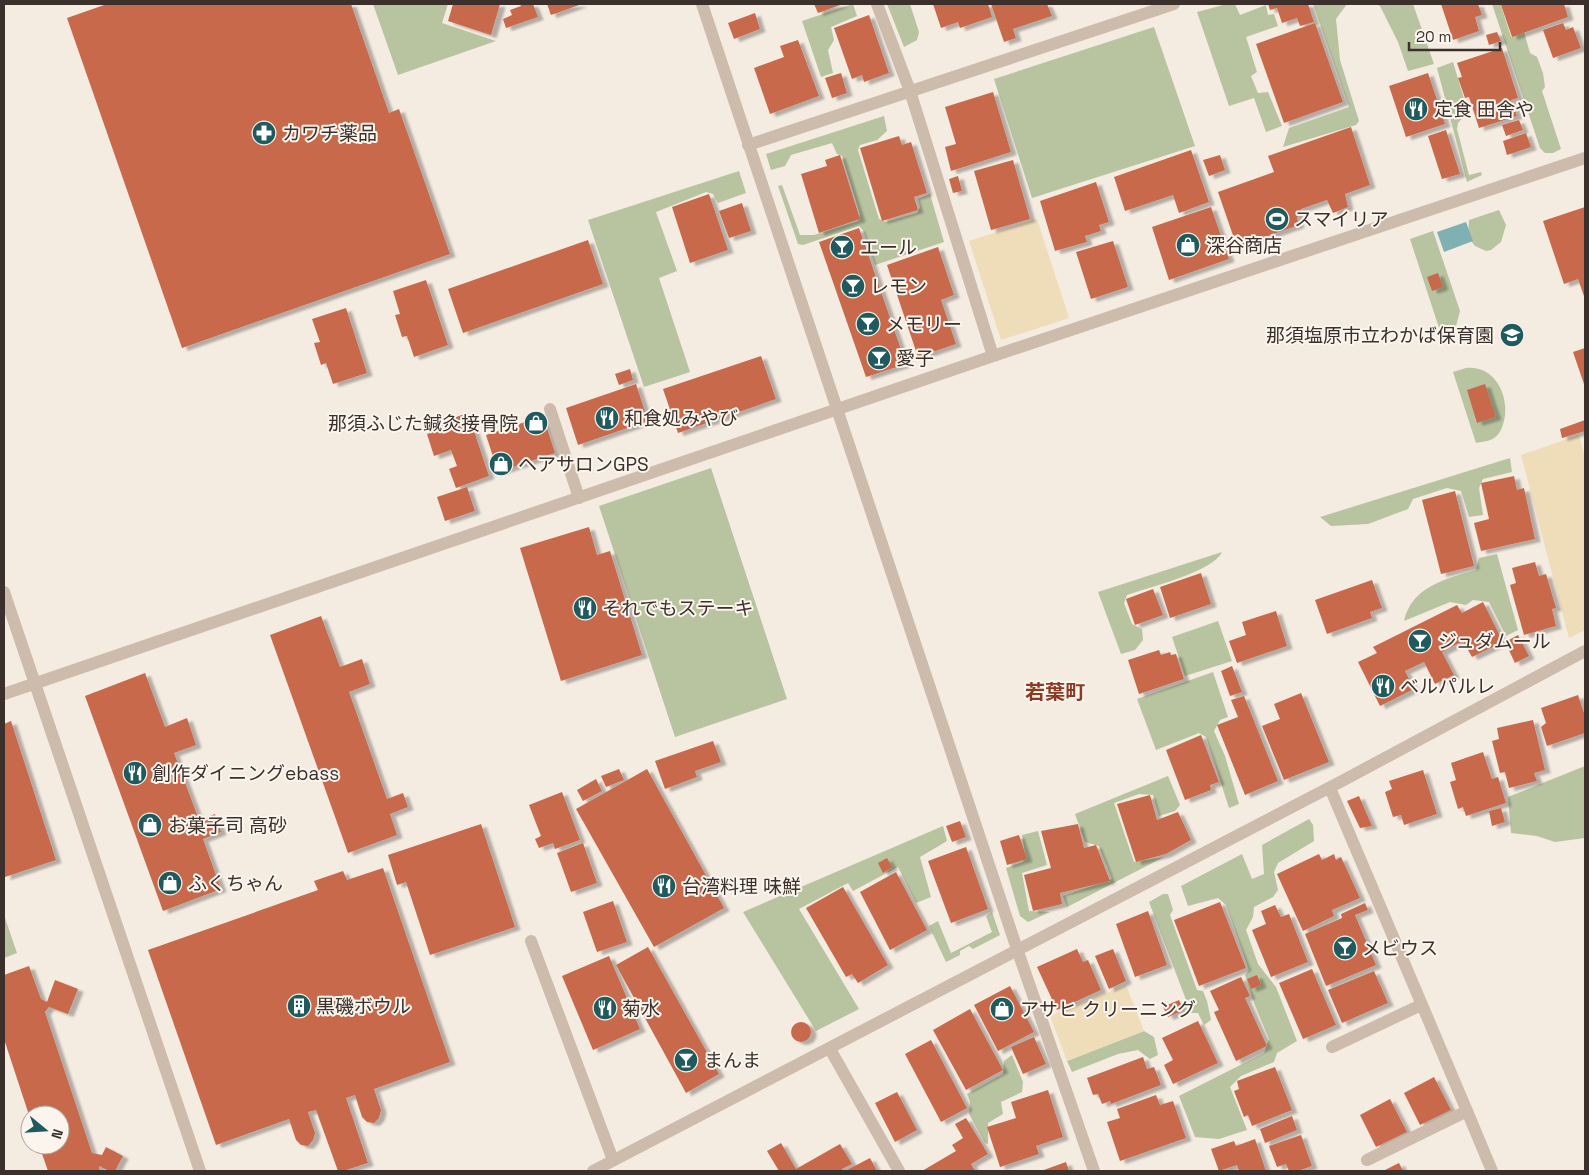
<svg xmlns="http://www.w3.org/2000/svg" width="1589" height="1175" font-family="'Space Grotesk','Noto Sans JP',sans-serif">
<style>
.green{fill:#b8c4a0}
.sand{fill:#efdcb8}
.water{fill:#7fb0b2}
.building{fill:#c8694b;filter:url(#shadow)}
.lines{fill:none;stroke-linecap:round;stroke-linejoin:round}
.lane{stroke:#cdbbac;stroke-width:12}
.street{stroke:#cdbbac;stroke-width:12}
.labels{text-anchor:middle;stroke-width:4;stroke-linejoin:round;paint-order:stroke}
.poi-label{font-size:19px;fill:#3b302b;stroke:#fbf5ee;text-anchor:start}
.neighbourhood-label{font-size:20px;font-weight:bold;fill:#8c3b22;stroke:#fbf5ee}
</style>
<defs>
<filter id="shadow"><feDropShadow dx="5.5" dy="3" stdDeviation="1" flood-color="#0004"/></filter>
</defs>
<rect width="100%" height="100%" fill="#f4ebe1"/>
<path class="green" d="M373,4H448L442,23L496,41L398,75Z
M853,4L857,16L831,27L834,40L828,50L833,73L821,77L802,21Z
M887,4H910L919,32L917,40L904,47Z
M1227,4H1235L1240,15L1266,5L1268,15L1274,14L1278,26L1246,37L1257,72L1251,76L1258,93L1268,92L1282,126L1266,132L1254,98L1229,106L1197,12Z
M1313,4H1347L1336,19L1340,60L1359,121L1356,125L1283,147L1289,128L1349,107Z
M1376,4H1413L1434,64L1408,71L1398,42L1380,6Z
M1492,4H1505L1501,6L1511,37L1524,32L1530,53L1537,57L1543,73L1545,87L1542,91L1561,149L1553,153H1545L1540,148Z
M1154,27L1195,146L1032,198L994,79Z
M1453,62L1468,112L1458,123L1457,129L1469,175L1481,172L1482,175L1467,182L1437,68Z
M884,116L887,131L877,140L860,145L858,150L879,219L886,222L917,213L920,207L918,199L930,194L944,242L875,265L863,230L859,226L803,245L798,244L778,186L782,185L800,235H814L858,221L860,214L842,156L837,154L832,143L791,155L785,166L771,170L766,154Z
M739,171L746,193L718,203L713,194L706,192L656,212L677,271L659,278L690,372L644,387L588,220Z
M1499,210L1506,225L1501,242L1491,250L1486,251L1475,246L1468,237L1469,220Z
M1433,231L1460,311L1456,326L1444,335L1441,334L1410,239Z
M1466,368C1495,365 1510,396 1504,421C1502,428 1500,434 1494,438C1490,441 1481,442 1476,443L1453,372Z
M1510,458L1512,472L1483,479L1479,488L1483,515L1469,517L1461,491L1447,488L1413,499L1408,509L1368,524L1331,526L1320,517Z
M711,468L787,699L675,737L599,506Z
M1222,552C1213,572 1149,587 1127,595L1124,603L1132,624L1142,629L1143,640L1135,650L1121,654L1098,592Z
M1497,554L1518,630L1506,636L1489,602L1473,600L1466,605L1450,602L1404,621C1412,586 1446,579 1476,570L1479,558Z
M1218,621L1232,661L1185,676L1172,637Z
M1213,672L1228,717L1220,720L1214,731L1225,756L1239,804L1229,808L1206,737L1199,733L1156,750L1137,699Z
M1585,766V838L1555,842L1537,836L1511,833L1508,797Z
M1168,776L1180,805L1175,811L1159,816L1153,795L1139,794L1114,803L1134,862L1164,857L1067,907L1063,896L1112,879L1099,846L1085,842L1075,814Z
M1309,819L1313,825L1314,841L1278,863L1274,872L1278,890L1273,897L1254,907L1253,917L1246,930L1258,964L1276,987L1297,1041L1277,1053L1274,1062L1241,1076L1230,1087L1247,1130L1219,1139L1195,1137L1179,1096L1264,1053L1269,1039L1254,1003L1245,975L1249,970L1226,905L1218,898L1188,906L1181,886L1242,854L1252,879L1264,874L1262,845Z
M943,826L947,841L920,857L931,897L916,903L898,867L853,891L848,883L799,909L859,1009L816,1031L743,912Z
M1038,831L1047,865L1022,873L1029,911L1050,912L1028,922L1020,916L1006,868L1023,862L1025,854L1022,835Z
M1163,894H1168L1173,910L1170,915L1197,990L1203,991L1207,1001L1211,1020L1204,1025L1198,1013H1191L1149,902Z
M992,912L1000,935L973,949L969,946L960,951V955L946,962L929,926L938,921L951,953L992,932L986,916Z
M4,915L17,953L4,958Z
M1144,1031L1154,1037L1158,1055L1150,1059L1138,1050L1118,1054L1072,1072L1067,1061Z
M1012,1055L1023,1082L1022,1092L1001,1102L1003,1114L988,1123V1144L985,1143L969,1114L970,1102L967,1094L1003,1074L1004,1061Z"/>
<path class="sand" d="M1037,219L1069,318L1001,340L969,241Z
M1579,435L1585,458V630L1569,638L1521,455Z
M1126,985L1144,1031L1067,1061L1050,1016Z"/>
<path class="water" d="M1466,222L1473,241L1444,252L1437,232Z"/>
<path class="building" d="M107,4H351L389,113L399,109L450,254L182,348L67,18Z
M453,4H500L491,35L448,21Z
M520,4H533L538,17L506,28L503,19L512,15L510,10L521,6Z
M547,4H582L551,15Z
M814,4H843L818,13Z
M933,4H988L992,17L960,28L958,22L941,28Z
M991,4H1047L1052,16L1013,29L1016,38L1004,42Z
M1268,4H1308L1314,22L1300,26L1297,18L1282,23L1277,8L1270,10Z
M1441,4H1478L1482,15L1475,17L1479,31L1453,40Z
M1505,4H1564L1568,17L1512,37L1501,5Z
M755,13L760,29L734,39L728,23Z
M869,15L889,73L864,82L862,75L852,79L834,28Z
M1315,23L1343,102L1284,123L1256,44Z
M1563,23L1566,30L1573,27L1581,48L1553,58L1543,30Z
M1497,32L1501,41L1489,45L1486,35Z
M798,40L819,96L770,114L754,68L784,57L780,46Z
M1502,48L1518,98L1511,100L1517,116L1479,128L1469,97L1465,98L1458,78L1462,77L1457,63Z
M841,73L847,93L832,98L825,78Z
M1428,73L1445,124L1406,137L1389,86Z
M993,92L1011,152L951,171L945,147L956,144L945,107Z
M1519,120L1523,130L1506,136L1502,125Z
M1351,127L1370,185L1345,194L1348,207L1333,213L1327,200L1301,209L1297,218L1299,225L1237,247L1218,192L1274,172L1268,156Z
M1446,130L1460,174L1442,179L1428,136Z
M1526,133L1531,147L1507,155L1503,141Z
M899,136L902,145L911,142L927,193L914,197L918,210L882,221L860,148Z
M1191,150L1209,202L1179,213L1173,195L1125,211L1114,177Z
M840,155L860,219L819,233L801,174L827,166L825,160Z
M1220,155L1225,170L1209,176L1203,160Z
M1013,160L1030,219L991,230L974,171Z
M958,176L962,191L953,193L949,179Z
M1096,182L1109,222L1099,225L1101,231L1085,236L1087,242L1055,251L1040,201Z
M709,194L728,250L690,263L672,207Z
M742,203L751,231L729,238L719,211Z
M1211,207L1229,259L1169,280L1152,227Z
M1585,207V299L1578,279L1564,284L1543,221Z
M859,228L906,364L866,377L819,242Z
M588,240L603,284L463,333L448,289Z
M1113,241L1128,287L1091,299L1076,252Z
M938,247L954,295L941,300L956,344L918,357L887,265Z
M1438,273L1443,287L1432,291L1427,277Z
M426,280L448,345L414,357L407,336L402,337L395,315L400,314L393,291Z
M346,308L367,373L333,384L326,363L321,365L314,343L320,342L312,319Z
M1585,348V387L1573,352Z
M761,356L776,399L678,433L663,389Z
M630,369L633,380L619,385L615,374Z
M636,384L648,421L578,445L566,408Z
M1485,384L1496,417L1477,423L1467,390Z
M468,413L489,476L456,488L449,469L457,466L451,450L434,456L427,434L443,428L441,422Z
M543,416L555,453L498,472L486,435Z
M1585,420V431L1562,438L1560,429Z
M1514,476L1517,490L1524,488L1535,539L1481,551L1474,523L1489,519L1481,483Z
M467,487L475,511L445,521L437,497Z
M1455,491L1474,566L1441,574L1422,500Z
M589,527L597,555L610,551L642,655L561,681L520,548Z
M1535,562L1539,576L1546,574L1556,608L1552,609L1556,626L1524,635L1510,585L1516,583L1512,568Z
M1201,573L1211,604L1170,618L1160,587Z
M1372,580L1382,608L1370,612L1372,618L1327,634L1315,600Z
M1153,589L1163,615L1135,625L1126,599Z
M1483,602L1503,642L1472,657L1463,641L1442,652L1454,675L1435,684L1424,662L1405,671L1414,689L1380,706L1358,662L1377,653L1373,647L1457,605L1462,613Z
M1276,611L1287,646L1237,663L1229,641L1246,635L1242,622Z
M321,616L340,667L362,659L370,684L349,692L387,799L403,793L408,807L390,814L397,835L348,853L270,635Z
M1518,635L1529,656L1515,663L1505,642Z
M1159,650L1161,655L1170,652L1171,655L1176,654L1184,679L1139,694L1128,660Z
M1232,666L1242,692L1230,696L1221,671Z
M145,673L165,727L187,718L196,745L174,753L199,820L215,814L221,832L203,839L221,889L163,911L85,696Z
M1301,693L1329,762L1284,780L1262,726L1280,719L1274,704Z
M1578,695L1585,716V733L1547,746L1541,727L1546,723L1541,708Z
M1244,696L1278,781L1245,795L1217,725L1238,717L1231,700Z
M1533,720L1545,770L1534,773L1537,781L1509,788L1505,772L1500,773L1492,741L1499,739L1497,728Z
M11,721L56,860L5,877L4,724Z
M1201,735L1219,782L1210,785L1211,790L1185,800L1166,750Z
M713,741L721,762L695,771L697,777L665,789L655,761Z
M1483,752L1492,779L1498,777L1506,803L1466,816L1463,807L1458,809L1450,782L1456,780L1451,763Z
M619,769L624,780L606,787L601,776Z
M647,769L724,908L654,947L576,809Z
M1423,770L1437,814L1404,825L1401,815L1393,817L1385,792L1392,789L1389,781Z
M596,779L602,791L583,801L577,790Z
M562,792L580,840L555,849L553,843L539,848L535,839L541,836L529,805Z
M1150,795L1157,820L1178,812L1191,840L1166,854L1136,862L1117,804Z
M1359,796L1372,826L1360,828L1347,801Z
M1501,808L1505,822L1492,826L1489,811Z
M960,821L966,837L952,842L946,826Z
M481,824L515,927L430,955L406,882L397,885L388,855Z
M1078,824L1084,848L1096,845L1110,881L1060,893L1062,904L1033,911L1024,875L1051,868L1041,831Z
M1019,835L1027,859L1007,865L1000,841Z
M583,843L597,883L571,892L557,853Z
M966,847L988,909L951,923L928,861Z
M1319,854L1322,860L1334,854L1336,860L1341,857L1360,898L1332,910L1334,916L1303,931L1277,874Z
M887,858L892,867L883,873L878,863Z
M383,868L450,1062L374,1089L381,1110L379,1118L374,1123L367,1122L362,1117L355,1095L346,1098L368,1163L343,1171H338L316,1110L308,1112L315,1133L313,1140L308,1146L301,1145L296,1140L289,1119L216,1145L148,950L318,890L314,881L343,871L347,880Z
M896,872L927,930L890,950L860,892Z
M843,887L888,965L858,983L852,974L846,977L806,908Z
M613,901L627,942L597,952L583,912Z
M1220,902L1246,968L1199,986L1174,920Z
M1365,903L1368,910L1355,915L1376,965L1326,986L1305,934L1342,918L1341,914Z
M1275,905L1281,917L1289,914L1308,962L1271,977L1252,930L1266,924L1261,911Z
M1148,911L1167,965L1135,977L1116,924Z
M648,947L719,1074L686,1093L616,965Z
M1077,949L1083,962L1088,960L1101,990L1057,1010L1037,967Z
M1113,949L1126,981L1109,989L1095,956Z
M609,956L640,1029L593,1050L562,976Z
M29,966L41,999L47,1002L55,980L78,989L68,1014L49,1007L45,1012L92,1153L102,1155L106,1147L123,1156L115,1171H109L99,1166V1171H48L39,1145H60V1115H29L4,1039V975Z
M1312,969L1336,1025L1303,1039L1279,983Z
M1374,971L1388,1003L1342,1023L1328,990Z
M1257,975L1261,985L1251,989L1247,979Z
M1241,977L1250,996L1245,998L1267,1046L1236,1061L1214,1012L1219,1010L1210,991Z
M1010,986L1034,1032L998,1051L974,1005Z
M1179,1000L1184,1010L1168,1017L1163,1007Z
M970,1009L1003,1070L966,1090L933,1030Z
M1198,1021L1218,1063L1173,1084L1164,1065L1173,1060L1162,1038Z
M791 1032a10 10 0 1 1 20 0a10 10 0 1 1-20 0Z
M1034,1037L1046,1064L1023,1074L1011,1047Z
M931,1040L967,1108L941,1122L905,1054Z
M1143,1057L1147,1069L1154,1067L1161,1085L1111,1104L1110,1101L1102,1104L1098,1094L1093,1095L1087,1078Z
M1275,1067L1292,1110L1252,1126L1248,1115L1244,1117L1234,1091L1239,1089L1237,1081Z
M1434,1077L1451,1110L1420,1125L1404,1093Z
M1048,1090L1063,1137L1036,1146L1039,1154L1000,1167L987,1127L1016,1118L1011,1102Z
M897,1092L917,1130L895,1142L875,1103Z
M1156,1095L1160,1105L1173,1101L1186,1138L1120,1161L1107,1122L1120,1118L1117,1109Z
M1390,1099L1407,1132L1376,1147L1360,1115Z
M1292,1116L1297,1130L1265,1143L1260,1129Z
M966,1118L988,1154L971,1164L975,1171H922L956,1151L952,1145L963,1138L955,1124Z
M1301,1135L1312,1166L1298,1171H1289L1286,1164L1277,1167L1269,1146Z
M1255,1139L1266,1171H1239L1237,1165L1219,1171L1211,1149L1234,1141L1236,1146Z
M781,1143L796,1169L840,1144L852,1164L842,1169L843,1171H779L767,1151Z
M870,1158L877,1171H845Z
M1066,1162L1069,1171H1041Z
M1399,1163L1403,1171H1383Z"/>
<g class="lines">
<path class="lane" d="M550,409L579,498
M531,941L613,1160
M1332,1047L1421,1005
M830,1049L899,1171
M1367,1160L1467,1111L1492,1171"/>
<path class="street" d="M702,4L1017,949L1094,1171
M877,4L910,91L993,356
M748,145L1174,4
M4,592L200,1171
M4,694L993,356L1585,158
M1330,788L1467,1111
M593,1171L1342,781L1585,651"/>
</g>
<defs>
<g id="restaurant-disc" transform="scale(1.25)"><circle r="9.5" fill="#1f5a5e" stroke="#fbf5ee"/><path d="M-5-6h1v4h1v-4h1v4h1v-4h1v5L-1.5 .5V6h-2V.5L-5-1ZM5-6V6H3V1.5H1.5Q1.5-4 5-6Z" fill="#fff"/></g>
<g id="pharmacy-disc" transform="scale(1.25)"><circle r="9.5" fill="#1f5a5e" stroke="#fbf5ee"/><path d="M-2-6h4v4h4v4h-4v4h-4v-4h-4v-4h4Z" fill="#fff"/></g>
<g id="stadium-disc" transform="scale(1.25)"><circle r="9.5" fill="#1f5a5e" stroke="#fbf5ee"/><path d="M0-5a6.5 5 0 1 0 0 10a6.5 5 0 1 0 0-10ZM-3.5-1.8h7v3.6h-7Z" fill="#fff"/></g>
<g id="shop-disc" transform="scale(1.25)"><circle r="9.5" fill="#1f5a5e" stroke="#fbf5ee"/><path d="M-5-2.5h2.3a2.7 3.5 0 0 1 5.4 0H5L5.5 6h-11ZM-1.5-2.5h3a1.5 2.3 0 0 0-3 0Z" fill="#fff"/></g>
<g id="bar-disc" transform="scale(1.25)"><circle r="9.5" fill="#1f5a5e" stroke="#fbf5ee"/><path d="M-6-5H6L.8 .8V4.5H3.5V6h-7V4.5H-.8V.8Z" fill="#fff"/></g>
<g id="school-disc" transform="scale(1.25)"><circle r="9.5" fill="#1f5a5e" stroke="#fbf5ee"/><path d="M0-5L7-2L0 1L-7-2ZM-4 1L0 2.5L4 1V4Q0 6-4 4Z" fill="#fff"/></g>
<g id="building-disc" transform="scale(1.25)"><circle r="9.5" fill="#1f5a5e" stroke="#fbf5ee"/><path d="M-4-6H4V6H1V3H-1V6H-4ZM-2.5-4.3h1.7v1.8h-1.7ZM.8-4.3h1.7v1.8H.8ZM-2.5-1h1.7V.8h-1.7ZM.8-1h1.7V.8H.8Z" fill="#fff"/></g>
</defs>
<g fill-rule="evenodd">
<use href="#restaurant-disc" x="1416" y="109"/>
<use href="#pharmacy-disc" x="264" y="133"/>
<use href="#stadium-disc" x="1277" y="219"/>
<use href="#shop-disc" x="1188" y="245"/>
<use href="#bar-disc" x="842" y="247"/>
<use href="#bar-disc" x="853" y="286"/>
<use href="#bar-disc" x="868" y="324"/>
<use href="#school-disc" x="1512" y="335"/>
<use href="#bar-disc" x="879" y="358"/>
<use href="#restaurant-disc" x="607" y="418"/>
<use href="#shop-disc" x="536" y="423"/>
<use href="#shop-disc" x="501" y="464"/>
<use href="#restaurant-disc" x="585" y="608"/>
<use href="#bar-disc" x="1420" y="641"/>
<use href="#restaurant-disc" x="1383" y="686"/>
<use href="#restaurant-disc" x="135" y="773"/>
<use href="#shop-disc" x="150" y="825"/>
<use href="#shop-disc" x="170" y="883"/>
<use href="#restaurant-disc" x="664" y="886"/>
<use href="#bar-disc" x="1345" y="948"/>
<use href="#building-disc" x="299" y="1006"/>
<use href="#restaurant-disc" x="605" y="1008"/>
<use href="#shop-disc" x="1002" y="1009"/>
<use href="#bar-disc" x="686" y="1060"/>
</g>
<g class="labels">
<g class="poi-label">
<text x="1434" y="116">定食 田舎や</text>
<text x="282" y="140">カワチ薬品</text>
<text x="1294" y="226">スマイリア</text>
<text x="1206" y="252">深谷商店</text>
<text x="860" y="254">エール</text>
<text x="870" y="293">レモン</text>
<text x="886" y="331">メモリー</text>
<text x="1494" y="342" text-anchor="end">那須塩原市立わかば保育園</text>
<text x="896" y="365">愛子</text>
<text x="624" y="425">和食処みやび</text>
<text x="518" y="430" text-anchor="end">那須ふじた鍼灸接骨院</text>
<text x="518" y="471">ヘアサロンGPS</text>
<text x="602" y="615">それでもステーキ</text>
<text x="1438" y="648">ジュダムール</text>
<text x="1400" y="693">ベルパルレ</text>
<text x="152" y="780">創作ダイニングebass</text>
<text x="168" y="832">お菓子司 高砂</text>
<text x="188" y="890">ふくちゃん</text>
<text x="682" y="893">台湾料理 味鮮</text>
<text x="1362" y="955">メビウス</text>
<text x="316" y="1013">黒磯ボウル</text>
<text x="622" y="1015">菊水</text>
<text x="1020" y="1016">アサヒ クリーニング</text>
<text x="704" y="1067">まんま</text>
</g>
<g class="neighbourhood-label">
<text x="1055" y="699">若葉町</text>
</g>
</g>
<rect width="1589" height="1175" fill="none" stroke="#3b302b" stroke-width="10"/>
<g transform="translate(45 1130) rotate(108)"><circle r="24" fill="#fbf5ee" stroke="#aea6a0"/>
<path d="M0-4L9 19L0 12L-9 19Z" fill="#1f5a5e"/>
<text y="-8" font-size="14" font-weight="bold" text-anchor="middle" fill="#3b302b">N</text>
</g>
<path d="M1409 42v8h91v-8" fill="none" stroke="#3b302b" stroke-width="2.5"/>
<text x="1416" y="42" font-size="15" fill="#3b302b" stroke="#fbf5ee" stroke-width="4" paint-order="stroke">20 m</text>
</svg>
